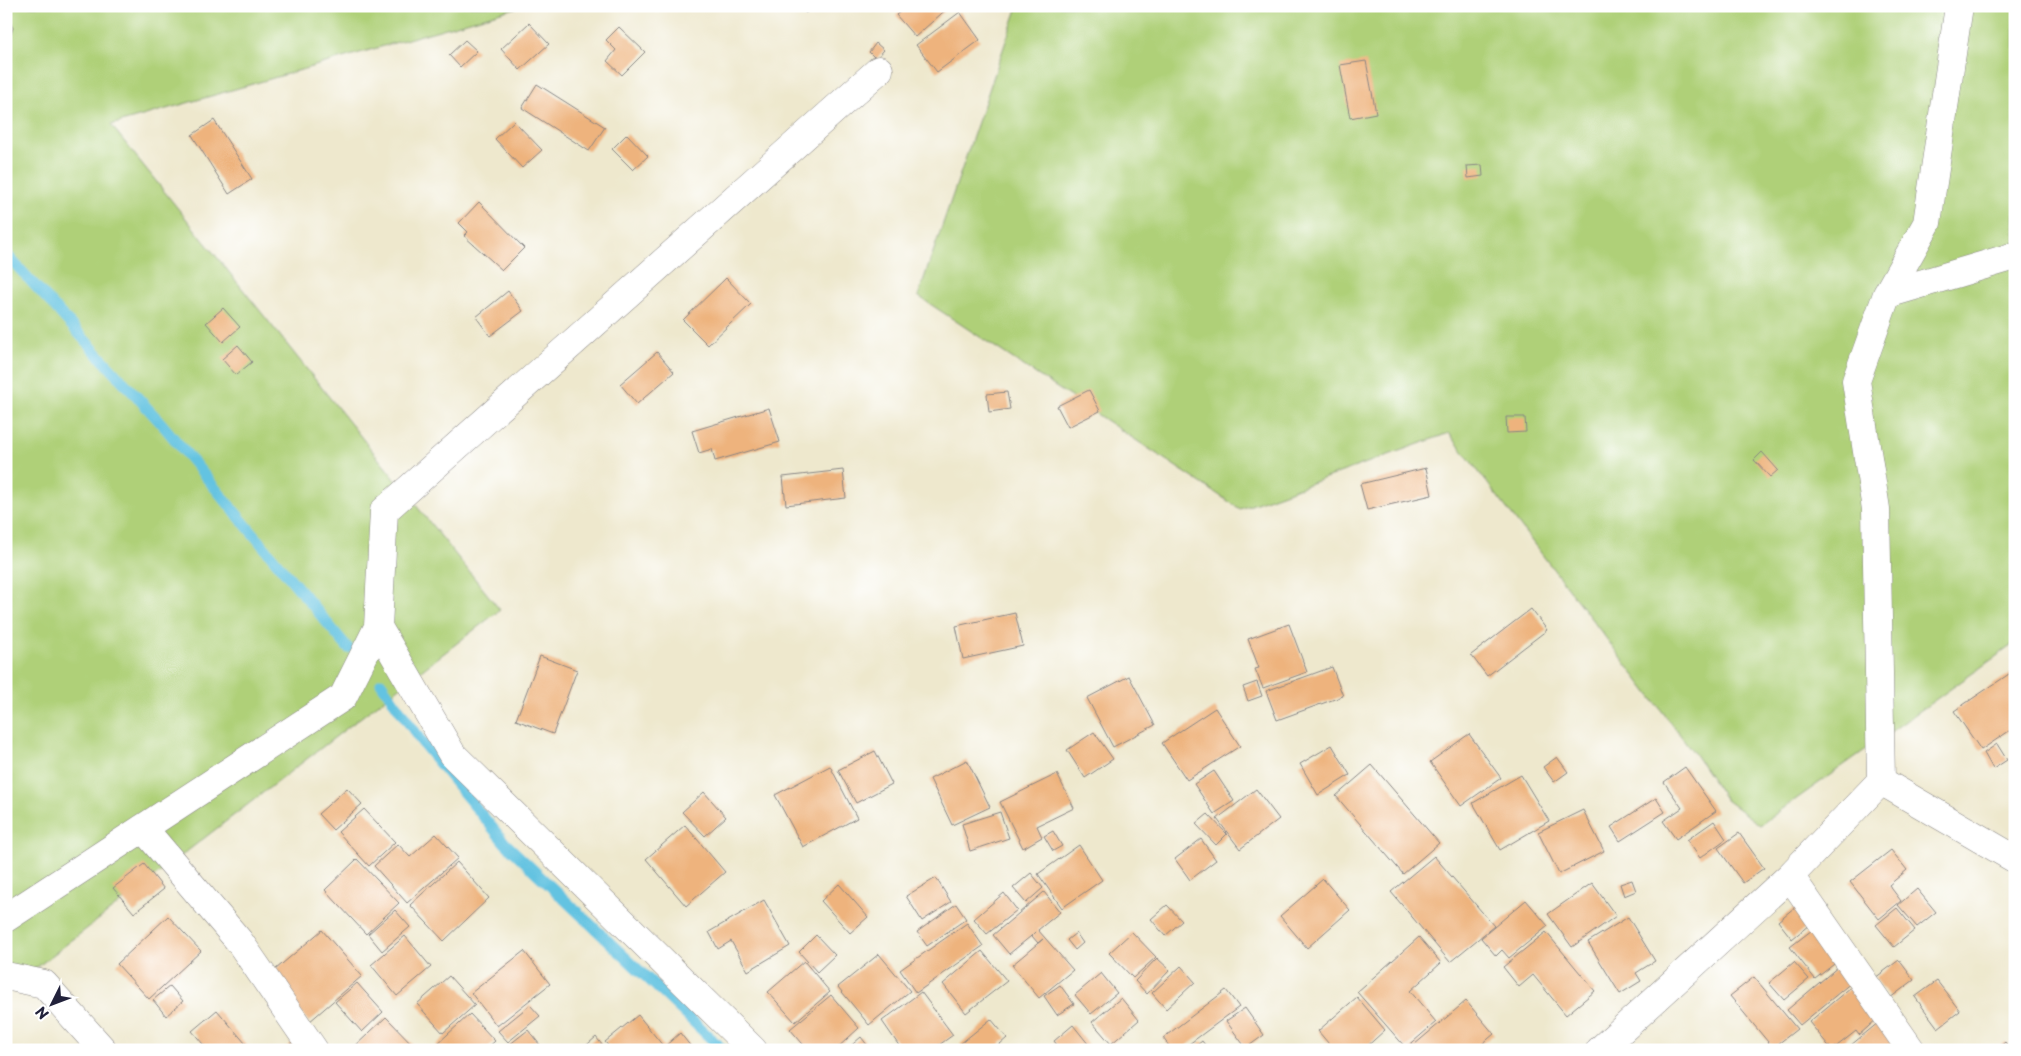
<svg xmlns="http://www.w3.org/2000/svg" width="2021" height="1056" font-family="'Playpen Sans',sans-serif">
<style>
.green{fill:#afd078;stroke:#68795a}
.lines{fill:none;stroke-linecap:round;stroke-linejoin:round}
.stream{stroke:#63c3e1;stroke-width:11}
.building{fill:#eeb37d}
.minor-casing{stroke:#888584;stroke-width:29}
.minor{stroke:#fff;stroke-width:28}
</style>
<rect width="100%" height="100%" fill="#fff"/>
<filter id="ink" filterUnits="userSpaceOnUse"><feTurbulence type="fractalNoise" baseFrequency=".02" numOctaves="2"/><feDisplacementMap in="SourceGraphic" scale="10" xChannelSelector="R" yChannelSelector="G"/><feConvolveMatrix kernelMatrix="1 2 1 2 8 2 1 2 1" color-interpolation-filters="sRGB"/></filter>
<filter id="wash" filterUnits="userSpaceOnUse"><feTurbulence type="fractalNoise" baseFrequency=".0096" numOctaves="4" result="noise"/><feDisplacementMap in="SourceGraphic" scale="20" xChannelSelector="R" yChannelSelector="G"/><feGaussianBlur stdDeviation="1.12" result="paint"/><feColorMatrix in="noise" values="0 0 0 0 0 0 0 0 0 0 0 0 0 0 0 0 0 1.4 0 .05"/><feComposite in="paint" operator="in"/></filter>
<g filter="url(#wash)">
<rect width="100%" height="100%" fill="#eee8cd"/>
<path class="green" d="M6,6H522L111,125L500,610L6,991Z
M1018,6H2015V643L1760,825L1726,800L1694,753L1449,433L1240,509L918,296Z"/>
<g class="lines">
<path class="stream" d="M6,254L161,423L348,648
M381,683L421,741L505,843L723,1050"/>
</g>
<g id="blocks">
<path class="building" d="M797,6H812L806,13Z
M907,6H950L915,37L896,15Z
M960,12L980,40L937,72L916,45Z
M6,20L10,22L13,28L11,34L6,40Z
M529,23L549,44L520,70L501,49Z
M619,27L645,52L622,75L607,61L616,50L606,40Z
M465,40L477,51L460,67L449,55Z
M876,43L884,50L876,59L869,52Z
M1366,61L1376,113L1350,118L1340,65Z
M537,84L605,127L589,151L522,108Z
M214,120L252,179L229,194L192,135Z
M514,121L542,150L522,168L495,139Z
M627,134L648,156L633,170L612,149Z
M1482,165L1483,176L1468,178L1467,166Z
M479,202L524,248L502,270L464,236L468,232L459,223Z
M726,278L751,304L708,345L683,320Z
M508,291L523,311L490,336L476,317Z
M223,308L240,327L223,342L206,323Z
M238,345L252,362L236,375L222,359Z
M657,352L674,372L637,404L620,384Z
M1089,390L1100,411L1068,427L1057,406Z
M1007,392L1010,409L989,412L987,394Z
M769,408L780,442L715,461L712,449L699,453L692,431Z
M1506,417H1525L1526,432L1507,433Z
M1762,452L1778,470L1770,477L1754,460Z
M1426,468L1432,495L1367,510L1360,484Z
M843,470L846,498L786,505L783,477Z
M1531,609L1547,630L1487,676L1471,655Z
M1015,613L1023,646L963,659L956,626Z
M1289,624L1307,672L1263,688L1255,669L1259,668L1248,639Z
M540,656L577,670L553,734L516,720Z
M1332,667L1343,696L1277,720L1266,691Z
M2015,670V727L1981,750L1954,711Z
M1129,676L1155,725L1113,747L1087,698Z
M1257,682L1262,696L1248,701L1243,687Z
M1215,708L1240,746L1187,780L1162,743Z
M1094,732L1113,759L1085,778L1067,750Z
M1469,734L1501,778L1461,806L1430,762Z
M1997,744L2007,760L1993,769L1984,753Z
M1332,745L1350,775L1318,795L1300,764Z
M875,751L892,784L856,803L838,770Z
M1557,757L1568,772L1554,782L1543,767Z
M967,760L990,807L952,825L930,779Z
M1372,765L1439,843L1403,874L1336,796Z
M830,766L857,818L803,847L775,795Z
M1685,767L1716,811L1676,839L1663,821L1682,808L1664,782Z
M1214,771L1234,801L1214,814L1194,784Z
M1057,774L1074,808L1037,826L1042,837L1023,848L1000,802Z
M1521,775L1549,821L1500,850L1473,803Z
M347,788L362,804L333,830L318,814Z
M1256,789L1279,819L1240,849L1217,819Z
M704,792L726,817L705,836L682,812Z
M1656,798L1665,812L1620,841L1611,827Z
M364,809L395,842L369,866L338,832Z
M1583,810L1604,851L1559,874L1538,832Z
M1000,812L1009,838L970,851L962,824Z
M1208,814L1227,834L1216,845L1196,824Z
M1714,821L1726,839L1700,858L1687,840Z
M685,825L725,872L686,906L646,859Z
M1053,831L1062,846L1053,851L1044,836Z
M1739,833L1764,868L1743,883L1718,848Z
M436,834L458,858L407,903L374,866L398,844L410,857Z
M1201,839L1216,860L1190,880L1175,859Z
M1079,845L1102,880L1062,908L1038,874Z
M1891,850L1907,870L1889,885L1901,901L1879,919L1850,882Z
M1434,856L1494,926L1450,962L1391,892Z
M357,859L399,903L366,934L325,890Z
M457,862L489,898L444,941L410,905Z
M144,864L164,889L134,913L113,888Z
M1031,873L1043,888L1026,903L1013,888Z
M936,878L951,902L922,921L906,896Z
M1323,879L1350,910L1307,948L1280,916Z
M1632,880L1636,891L1624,896L1620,884Z
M1592,883L1616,916L1572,947L1548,914Z
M839,884L868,917L850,933L821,901Z
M1917,889L1936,912L1917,927L1898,905Z
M1044,892L1060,912L1038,930L1073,970L1039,998L1012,965L1043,939L1038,943L1032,936L1036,932L1009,954L993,935Z
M1004,893L1017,910L987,934L974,919Z
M764,900L790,946L748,971L731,941L718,949L709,932Z
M1526,900L1548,926L1509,958L1502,950L1496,956L1481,938Z
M956,904L966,919L927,946L917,932Z
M1167,905L1182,921L1165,936L1151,919Z
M1795,907L1809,925L1792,939L1778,921Z
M1897,908L1915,930L1894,947L1876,925Z
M395,910L410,927L382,951L368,934Z
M168,916L201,951L149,999L117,964Z
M1628,917L1655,961L1636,973L1641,981L1620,994L1588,942Z
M967,923L983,946L916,993L900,970Z
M322,930L362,976L309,1022L269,975Z
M1812,930L1838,961L1815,979L1790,947Z
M1132,932L1156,957L1133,978L1109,953Z
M1546,932L1595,991L1566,1015L1533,975L1519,987L1503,967Z
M1076,933L1083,943L1075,950L1067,940Z
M816,935L835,955L817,972L799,952Z
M405,936L431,967L397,996L371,965Z
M1419,937L1441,963L1410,991L1436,1022L1406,1048L1357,992Z
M524,951L550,984L497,1026L471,993Z
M982,951L1007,981L966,1013L943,984Z
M879,954L910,991L869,1025L838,987Z
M1157,958L1170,970L1147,994L1135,981Z
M1899,960L1914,980L1890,998L1875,978Z
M804,961L830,992L795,1022L768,992Z
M1794,962L1809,979L1784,1000L1769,983Z
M1181,966L1195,982L1166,1009L1152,993Z
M1839,966L1852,982L1800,1025L1787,1010Z
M1101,973L1117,993L1091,1014L1075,995Z
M449,976L475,1005L443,1033L417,1004Z
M1754,977L1797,1029L1773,1048L1730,996Z
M1937,981L1960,1011L1938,1028L1915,997Z
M357,983L383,1012L362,1032L335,1002Z
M1060,985L1074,1004L1057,1015L1044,996Z
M170,986L183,1001L166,1016L153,1000Z
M1851,987L1878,1018L1859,1035L1856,1031L1832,1050L1809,1022Z
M1226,990L1239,1007L1181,1050H1172L1163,1038Z
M921,992L953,1035L932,1050H902L882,1021Z
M831,995L859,1028L835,1050H808L790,1029Z
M1357,997L1385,1030L1363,1050H1334L1318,1031Z
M1121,998L1139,1020L1111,1044L1092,1022Z
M1466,1001L1494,1034L1475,1050H1408Z
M530,1005L540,1016L508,1042L498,1031Z
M1245,1008L1264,1035L1246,1048L1226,1021Z
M217,1010L251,1050H208L192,1031Z
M470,1014L495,1041L485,1050H440L436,1045Z
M638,1015L664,1047L680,1033L692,1048L689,1050H612L605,1042Z
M386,1017L418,1050H351Z
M991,1019L1007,1038L993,1050H965L960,1044Z
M1879,1022L1902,1050H1845Z
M1073,1025L1093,1050H1061L1054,1041Z
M528,1030L544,1050H512L509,1045Z
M299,1037L310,1050H283Z
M596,1037L606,1050H581Z
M861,1037L871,1050H846Z
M1202,1041L1209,1050H1191Z
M2005,1042L2011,1050H1996Z"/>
</g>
</g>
<g filter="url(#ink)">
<use href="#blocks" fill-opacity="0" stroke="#888584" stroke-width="1"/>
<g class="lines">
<g class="minor-casing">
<path id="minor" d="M1887,294L2015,256
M378,627L384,511L879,70
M1881,781L2015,859
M143,828L239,941L314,1050
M1790,876L1911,1050
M6,918L343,697L378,627L452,754L753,1050
M6,976L44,984L103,1050
M1600,1050L1790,876L1881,781L1876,509L1856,381L1887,294L1927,223L1959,6"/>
</g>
<use href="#minor" class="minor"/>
</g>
</g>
<rect width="2021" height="1056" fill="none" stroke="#fff" stroke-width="25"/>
<g transform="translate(52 1004) rotate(228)" stroke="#ffffff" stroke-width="4" paint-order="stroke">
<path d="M0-4L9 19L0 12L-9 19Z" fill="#22223b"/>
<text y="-8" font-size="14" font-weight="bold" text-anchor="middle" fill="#22223b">N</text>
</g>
</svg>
